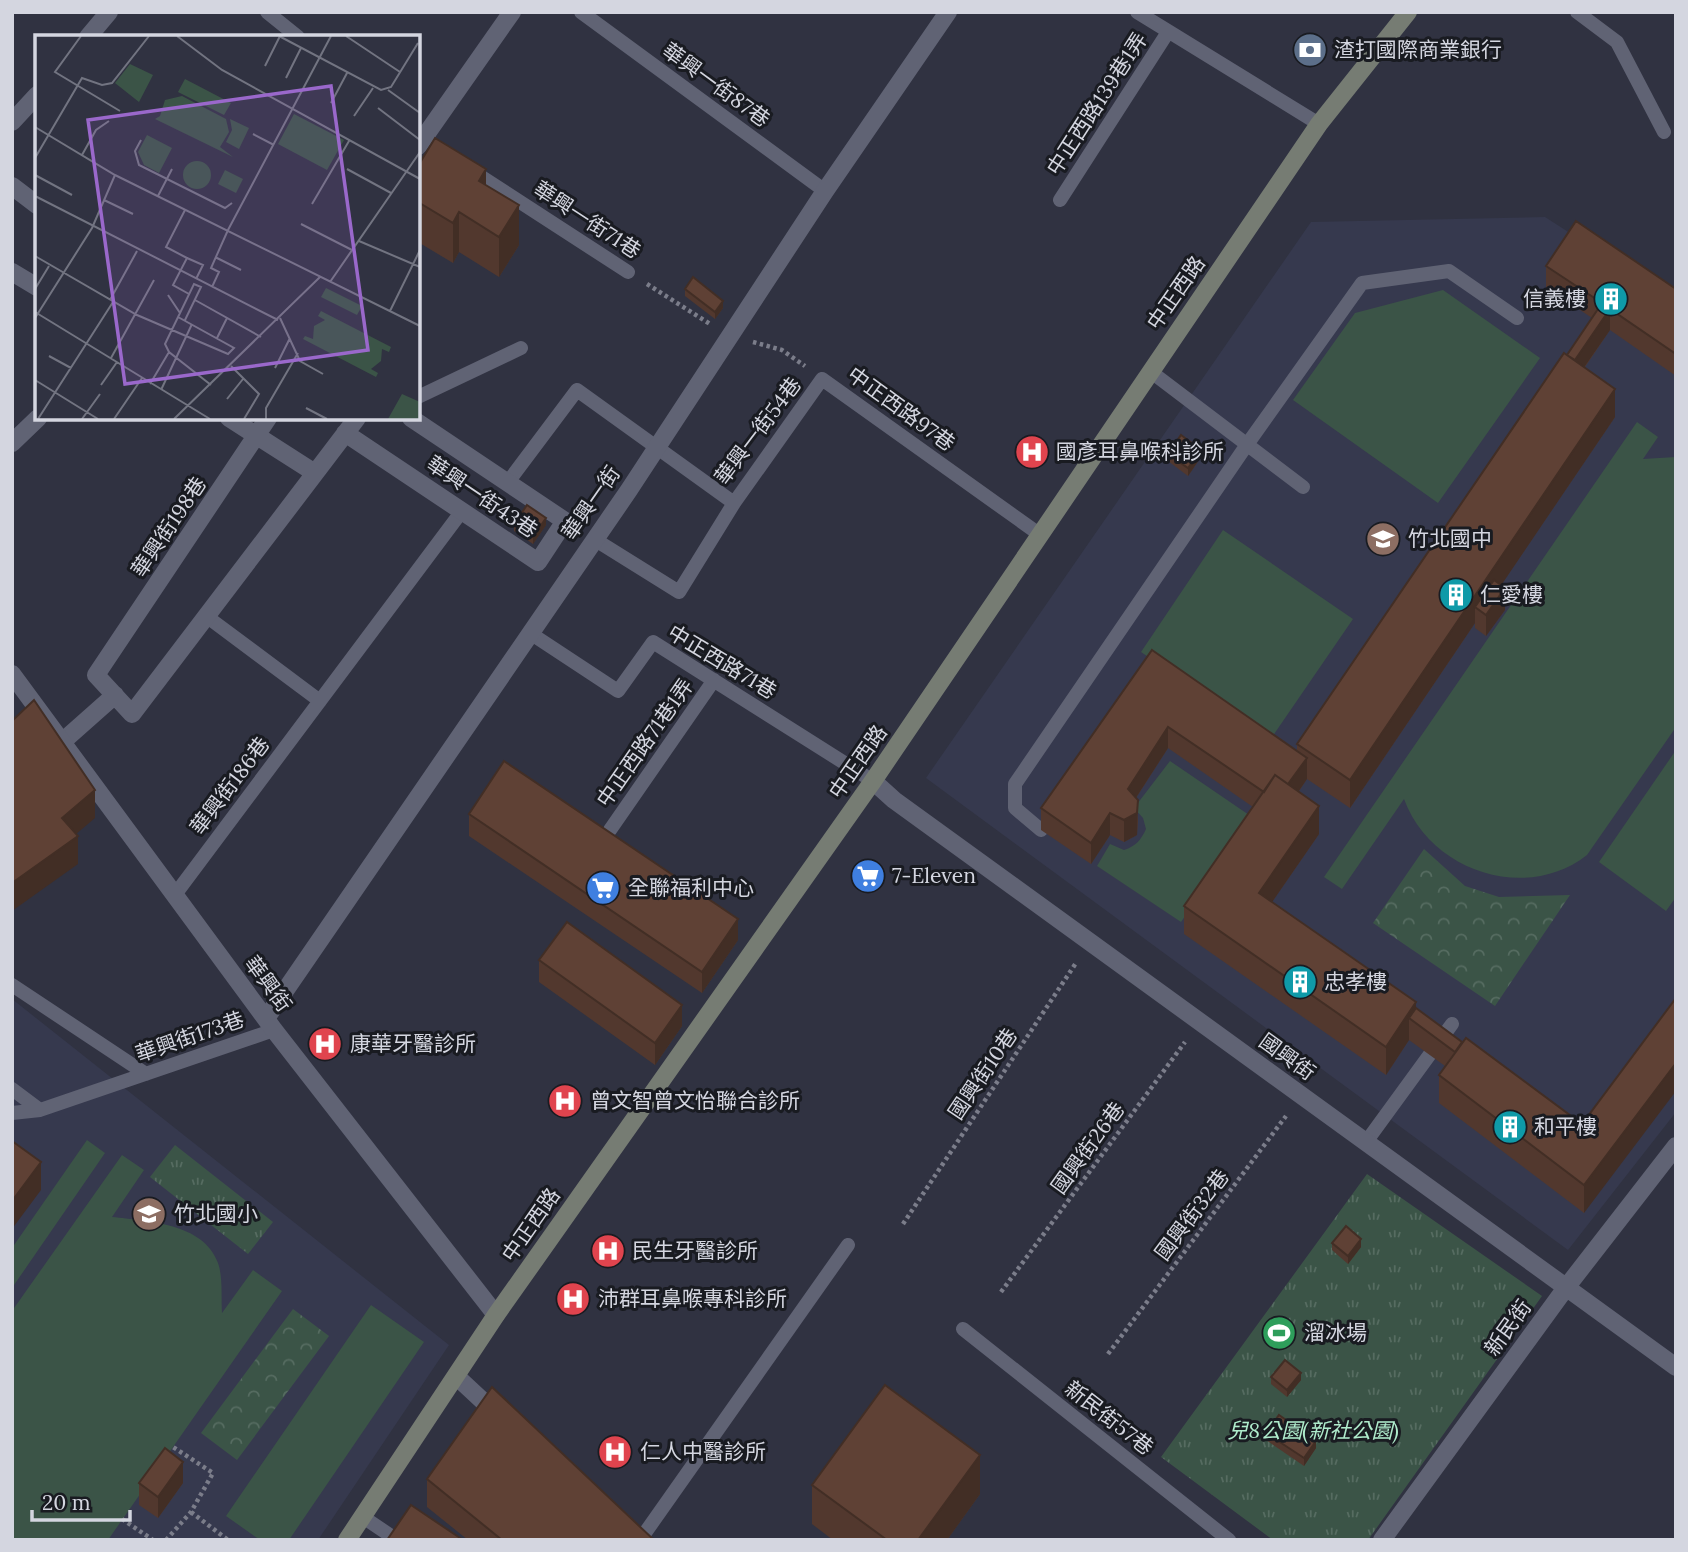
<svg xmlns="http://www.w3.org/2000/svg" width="1688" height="1552" font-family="Lora,'Noto Sans TC',serif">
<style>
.built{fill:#36394e}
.grass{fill:#3b5447}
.forest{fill:url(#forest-crowns)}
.park{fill:url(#park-tufts)}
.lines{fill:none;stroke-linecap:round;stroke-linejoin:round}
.path{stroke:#7b7d8a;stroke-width:4.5;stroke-dasharray:3.5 3.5;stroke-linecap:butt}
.service{stroke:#606374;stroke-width:14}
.minor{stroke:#606374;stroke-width:18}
.tertiary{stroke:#606374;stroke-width:18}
.secondary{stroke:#767c73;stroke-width:18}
.wall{fill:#52382e}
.shaded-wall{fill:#422e25}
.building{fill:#5f4135;stroke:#422e25;stroke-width:2}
.labels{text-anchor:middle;stroke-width:6;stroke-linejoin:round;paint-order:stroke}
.poi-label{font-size:21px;fill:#d4d6e0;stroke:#191b21;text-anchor:start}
.street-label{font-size:21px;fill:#d4d6e0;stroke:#191b21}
.park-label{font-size:21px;font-style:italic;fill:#afeccc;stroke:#191b21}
.inset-road{fill:none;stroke:#727481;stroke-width:2}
.view{fill:#9a68cb;fill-opacity:0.15;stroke:#9a68cb;stroke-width:3.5}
.inset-edge{fill:none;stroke:#d4d6e0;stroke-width:3.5}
</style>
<defs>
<pattern id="forest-crowns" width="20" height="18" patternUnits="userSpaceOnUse" patternTransform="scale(1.75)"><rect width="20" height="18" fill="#3b5447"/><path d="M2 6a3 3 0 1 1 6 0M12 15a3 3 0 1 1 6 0" fill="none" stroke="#566c61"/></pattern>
<pattern id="park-tufts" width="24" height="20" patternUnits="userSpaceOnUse" patternTransform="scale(1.75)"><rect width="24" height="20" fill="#3b5447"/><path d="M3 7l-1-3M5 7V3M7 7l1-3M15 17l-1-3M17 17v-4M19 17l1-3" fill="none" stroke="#566c61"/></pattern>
</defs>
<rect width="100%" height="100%" fill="#303241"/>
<path class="built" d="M1545,217L1676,301V1112L1568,1250L926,778L1311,222Z
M12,999L449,1345L318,1540H12Z"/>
<path class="grass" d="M1443,290L1540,358L1438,503L1293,400L1355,313Z
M1637,422L1658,437L1643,459L1676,457V727L1587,855C1526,903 1430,871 1404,799L1342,889L1324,877Z
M1223,530L1353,619L1270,740L1141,652Z
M1676,750V897L1666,911L1599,862Z
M1170,761L1252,817L1181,922L1097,866L1110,844L1124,850C1136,846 1141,840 1146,829L1143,818L1134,808Z
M87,1140L105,1153L12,1288V1248Z
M122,1155L144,1170L112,1217C147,1221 204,1223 218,1263C223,1277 221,1298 222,1313L253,1270L282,1291L108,1540H12V1311Z
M371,1305L424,1342L289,1540H260L226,1516Z"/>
<path class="forest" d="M1424,849L1465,886L1499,897L1570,895L1495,1006L1373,923Z
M293,1309L329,1336L237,1460L201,1433Z"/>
<path class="park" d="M175,1145L273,1222L248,1254L150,1177Z
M1367,1174L1542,1296L1368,1540H1273L1161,1457Z"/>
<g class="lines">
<path class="path" d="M647,284L710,324
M753,342L782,350L805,366
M903,1224L1076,963
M1001,1292L1185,1042
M1108,1354L1286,1116
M191,1512L228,1540
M122,1519L153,1540
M166,1540L191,1512L213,1473L173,1447"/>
<path class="service" d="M267,12L298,37
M581,12L825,191
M1137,12L1319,124
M1577,12L1617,42L1664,132
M471,170L628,272
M1060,200L1168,32
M1150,371L1303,487
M418,397L521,348
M508,482L577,390L734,503L822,379L1039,534
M594,539L679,592L734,503
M206,616L320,701
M530,633L618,691L653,642L873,781
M610,830L714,680
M1041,830L1015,808V784L1246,446L1362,283L1449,271L1517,318
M174,896L462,511
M12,985L146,1074
M12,1089L40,1110
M12,1113L40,1110L274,1030
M1366,1142L1452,1024
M963,1329L1229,1540
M363,1517L397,1540
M640,1540L848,1245"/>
<path class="minor" d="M88,37L109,12
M12,122L37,95
M418,146L512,12
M12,186L37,205
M12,272L37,287
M229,418L315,473
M268,418L96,675L132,714L357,418
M345,433L538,562L565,521L411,418
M12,443L38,418
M62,742L115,695
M873,781L894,800L1676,1367
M267,1017L629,490L825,191L948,12
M1382,1540L1565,1289L1676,1146"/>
<path class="tertiary" d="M12,674L274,1030L496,1315
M457,1377L500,1417"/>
<path class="secondary" d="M347,1540L496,1315L873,781L1319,124L1408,12"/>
</g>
<path class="wall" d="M418,166L486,185L519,245L499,277L459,252L453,263L418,242Z
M1546,266L1676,289V376L1610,330L1585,367L1615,417L1501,585L1505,610L1486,636L1475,628V623L1350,808L1307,779L1299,791L1319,834L1272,902L1462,1042L1582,1124L1676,998L1584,1213L1439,1103V1075L1445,1066L1409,1040L1386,1075L1184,934V906L1253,807L1168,748L1136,798L1138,821L1137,835L1124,842L1110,835L1091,864L1041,830V808L1152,650L1297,751V744L1592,318L1546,287Z
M685,289L723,308L715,319L685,296Z
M1168,454L1201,457L1188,476L1168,461Z
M514,524L546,525L533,544L514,531Z
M469,814L738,940L702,993L469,836Z
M539,960L682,1026L655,1065L539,982Z
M1332,1243L1361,1247L1348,1264L1332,1250Z
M1271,1377L1301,1380L1287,1397L1271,1384Z
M1266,1433L1316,1448L1304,1466L1266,1440Z
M427,1479L654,1540H468L427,1507Z
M139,1483H183L158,1518L139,1505Z
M812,1485L980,1494L947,1540H833L812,1524Z"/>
<path class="shaded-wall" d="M486,169V209L479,181Z
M519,205V245L499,277V237Z
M459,212V252L453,263V223Z
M723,301V308L715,319V312Z
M1610,309V330L1571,386V365Z
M1615,389V417L1483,612L1475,607V623L1350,808V780Z
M1201,450V457L1188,476V468Z
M546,518V525L533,544V537Z
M1505,588V610L1486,636V615Z
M1168,727V748L1128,810V789Z
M1307,758V779L1285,811V789Z
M95,790V818L62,846V818Z
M1138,800L1137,835L1124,842V820Z
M1319,806V834L1259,921V893Z
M1110,813V835L1091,864V843Z
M78,836V864L12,911V883Z
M738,919V940L702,993V972Z
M1416,1002V1023L1409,1018V1040L1386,1075V1047Z
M682,1005V1026L655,1065V1043Z
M1676,1063V1091L1584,1213V1185Z
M41,1162V1190L12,1229V1201Z
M1361,1239V1247L1348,1264V1256Z
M1301,1373V1380L1287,1397V1390Z
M1316,1441V1448L1304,1466V1458Z
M980,1455V1494L947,1540H918Z
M183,1462V1483L158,1518V1497Z"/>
<path class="building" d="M435,138L486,169L479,181L519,205L499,237L459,212L453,223L418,202V166Z
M1576,221L1676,289V354L1610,309L1575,360L1567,355L1602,303L1546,266Z
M693,277L723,301L715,312L685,289Z
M1564,353L1615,389L1350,780L1297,744Z
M1181,435L1201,450L1188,468L1168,454Z
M527,505L546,518L533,537L514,524Z
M1494,580L1505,588L1486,615L1475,607Z
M1152,650L1307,758L1288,784L1275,775L1264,792L1168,727L1128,789L1138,800L1137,813L1124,820L1110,813L1091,843L1041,808Z
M34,700L95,790L62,818L78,836L12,883V721Z
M504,761L738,919L702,972L469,814Z
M1275,775L1319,806L1259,893L1416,1002L1386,1047L1184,906Z
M567,922L682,1005L655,1043L539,960Z
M1676,998V1063L1584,1185L1439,1075L1466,1038L1582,1124Z
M1416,1008L1462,1042L1455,1052L1409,1018Z
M12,1141L41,1162L12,1201Z
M1346,1226L1361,1239L1348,1256L1332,1243Z
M1285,1360L1301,1373L1287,1390L1271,1377Z
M885,1385L980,1455L918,1540H887L812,1485Z
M492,1387L654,1540H502L427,1479Z
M1279,1415L1316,1441L1304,1458L1266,1433Z
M165,1448L183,1462L158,1497L139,1483Z
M411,1505L463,1540H387Z"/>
<defs>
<g id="bank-disc" transform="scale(1.75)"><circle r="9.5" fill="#5c6f8a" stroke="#191b21"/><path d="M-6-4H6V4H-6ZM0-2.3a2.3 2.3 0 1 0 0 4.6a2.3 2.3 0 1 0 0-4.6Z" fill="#fff"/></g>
<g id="building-disc" transform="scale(1.75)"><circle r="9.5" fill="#0f9aa8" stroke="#191b21"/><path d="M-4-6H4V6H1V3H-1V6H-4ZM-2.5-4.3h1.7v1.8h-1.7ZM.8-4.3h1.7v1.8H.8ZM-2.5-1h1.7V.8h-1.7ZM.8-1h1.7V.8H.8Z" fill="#fff"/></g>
<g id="hospital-disc" transform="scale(1.75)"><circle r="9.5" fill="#e0444e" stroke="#191b21"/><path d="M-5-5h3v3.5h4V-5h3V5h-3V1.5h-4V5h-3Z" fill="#fff"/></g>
<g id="school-disc" transform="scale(1.75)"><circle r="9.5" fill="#8d6e63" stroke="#191b21"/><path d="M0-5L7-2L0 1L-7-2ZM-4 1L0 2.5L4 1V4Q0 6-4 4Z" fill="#fff"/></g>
<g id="supermarket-disc" transform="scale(1.75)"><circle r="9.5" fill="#3f7fe0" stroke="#191b21"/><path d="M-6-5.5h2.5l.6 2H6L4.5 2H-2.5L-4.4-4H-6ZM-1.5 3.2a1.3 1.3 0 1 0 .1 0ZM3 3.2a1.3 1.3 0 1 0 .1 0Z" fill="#fff"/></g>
<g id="stadium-disc" transform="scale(1.75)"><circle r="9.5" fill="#2e9e5b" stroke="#191b21"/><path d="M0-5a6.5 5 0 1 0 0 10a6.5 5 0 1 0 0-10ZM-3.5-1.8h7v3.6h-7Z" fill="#fff"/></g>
</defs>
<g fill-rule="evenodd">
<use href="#bank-disc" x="1310" y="50"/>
<use href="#building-disc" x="1611" y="299"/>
<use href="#hospital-disc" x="1032" y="452"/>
<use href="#school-disc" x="1383" y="539"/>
<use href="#building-disc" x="1456" y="595"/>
<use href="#supermarket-disc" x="868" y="876"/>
<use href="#supermarket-disc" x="603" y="888"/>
<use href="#building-disc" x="1300" y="982"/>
<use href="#hospital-disc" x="325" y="1044"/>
<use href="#hospital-disc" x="565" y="1101"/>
<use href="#building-disc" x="1510" y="1127"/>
<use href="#school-disc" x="149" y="1214"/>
<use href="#hospital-disc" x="608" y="1251"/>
<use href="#hospital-disc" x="573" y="1299"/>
<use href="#stadium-disc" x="1279" y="1333"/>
<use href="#hospital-disc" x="615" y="1452"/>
</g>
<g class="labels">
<g class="poi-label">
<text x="1334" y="57">渣打國際商業銀行</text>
<text x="1586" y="306" text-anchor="end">信義樓</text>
<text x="1056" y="459">國彥耳鼻喉科診所</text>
<text x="1408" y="546">竹北國中</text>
<text x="1480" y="602">仁愛樓</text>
<text x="892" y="883">7-Eleven</text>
<text x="628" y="895">全聯福利中心</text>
<text x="1324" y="989">忠孝樓</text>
<text x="350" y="1051">康華牙醫診所</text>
<text x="590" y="1108">曾文智曾文怡聯合診所</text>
<text x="1534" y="1134">和平樓</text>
<text x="174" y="1221">竹北國小</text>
<text x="632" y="1258">民生牙醫診所</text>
<text x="598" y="1306">沛群耳鼻喉專科診所</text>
<text x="1304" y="1340">溜冰場</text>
<text x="640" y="1459">仁人中醫診所</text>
</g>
<g class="street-label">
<text transform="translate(716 85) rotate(36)" y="7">華興一街87巷</text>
<text transform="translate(1097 104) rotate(-57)" y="7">中正西路139巷1弄</text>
<text transform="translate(587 220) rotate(33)" y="7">華興一街71巷</text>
<text transform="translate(1176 293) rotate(-55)" y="7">中正西路</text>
<text transform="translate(901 409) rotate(36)" y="7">中正西路97巷</text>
<text transform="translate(758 431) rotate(-53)" y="7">華興一街54巷</text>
<text transform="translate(482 497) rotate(34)" y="7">華興一街43巷</text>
<text transform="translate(591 503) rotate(-55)" y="7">華興一街</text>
<text transform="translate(169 527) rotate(-56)" y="7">華興街198巷</text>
<text transform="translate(722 662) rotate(31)" y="7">中正西路71巷</text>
<text transform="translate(645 743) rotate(-55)" y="7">中正西路71巷1弄</text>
<text transform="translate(858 762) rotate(-55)" y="7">中正西路</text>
<text transform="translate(230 786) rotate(-53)" y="7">華興街186巷</text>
<text transform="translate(268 984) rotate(54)" y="7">華興街</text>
<text transform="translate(190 1037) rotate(-19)" y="7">華興街173巷</text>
<text transform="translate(1287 1057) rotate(36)" y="7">國興街</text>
<text transform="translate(983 1074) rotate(-56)" y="7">國興街10巷</text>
<text transform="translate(1088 1148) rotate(-54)" y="7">國興街26巷</text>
<text transform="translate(1192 1215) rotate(-53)" y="7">國興街32巷</text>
<text transform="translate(531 1225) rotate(-55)" y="7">中正西路</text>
<text transform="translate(1508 1328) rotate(-54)" y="7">新民街</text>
<text transform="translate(1109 1418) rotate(38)" y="7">新民街57巷</text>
</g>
<g class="park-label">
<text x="1313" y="1438">兒8公園(新社公園)</text>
</g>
</g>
<g transform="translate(35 35)">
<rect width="385" height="385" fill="#303241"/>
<path d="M95,29L118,40L104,67L80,48ZM150,44L196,68L189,80L143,57ZM147,61L191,84L194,97L185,112L198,122L120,84L125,81L130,65ZM112,100L137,113L124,138L109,130L103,117ZM148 140a14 14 0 1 1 28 0a14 14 0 1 1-28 0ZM190,135L208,144L201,158L183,149ZM291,253L327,271L322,280L286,262ZM286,276L356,312L354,317L347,314L346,326L336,334L343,338L341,342L268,304L270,301L278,304L279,291L290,285L283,281ZM367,359L385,367V384H353Z" fill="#3b5447"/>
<path d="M195,84L214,93L204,114L191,107L197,95Z" fill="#3b5447"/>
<path d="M259,79L309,105L292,135L243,109Z" fill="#3b5447"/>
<path class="inset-road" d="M46,1L20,37L85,76M142,1L187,35L385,144M244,1L346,55L356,52L383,8M311,1L365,37M230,31L245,1M251,43L266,13M353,55L385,78M296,68L312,38M343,73L385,105M319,81L338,53M0,92L80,140L385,291M218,99L239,110M106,105L100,116L104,130L190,173L197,168M47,120L61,95L74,86M0,123L47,43L67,50L77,48L114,1M312,134L356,158M0,140L37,160M0,161L243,285M123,161L137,134M69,165L98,179M277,169L314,106M150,175L131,212L152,223L138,250L154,259M266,189L317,215M324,206L385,232M0,221L102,280L193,319L199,313L143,282M180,222L206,235M152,223L168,230L161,244M295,247L385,117M177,252L184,237L176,233L193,195L296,1M0,254L14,231M133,260L145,278M75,265L102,216M160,265L226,302M355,276L385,215M0,277L175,384M0,283L57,193L80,140M245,283L265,326L288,339M150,285L166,252L159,249L130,309L134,317L176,350M182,303L192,283M14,321L36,333M76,323L119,245M196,331L224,359L209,384M240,333L255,303M0,345L63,384M115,349L134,317M66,350L82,327M126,355L157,289M192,364L208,344M271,373L292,384M3,384L78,267M47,384L65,359M79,384L107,343M139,384L285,242M231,384V373L263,318"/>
<path class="view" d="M296,51L333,315L90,349L53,85Z"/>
<rect width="385" height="385" class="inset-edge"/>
</g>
<rect width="1688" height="1552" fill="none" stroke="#d4d6e0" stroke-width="28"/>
<path d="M32 1510v10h98v-10" fill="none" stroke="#d4d6e0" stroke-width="3.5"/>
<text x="42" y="1510" font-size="21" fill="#d4d6e0" stroke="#191b21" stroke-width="5" paint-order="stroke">20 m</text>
</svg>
